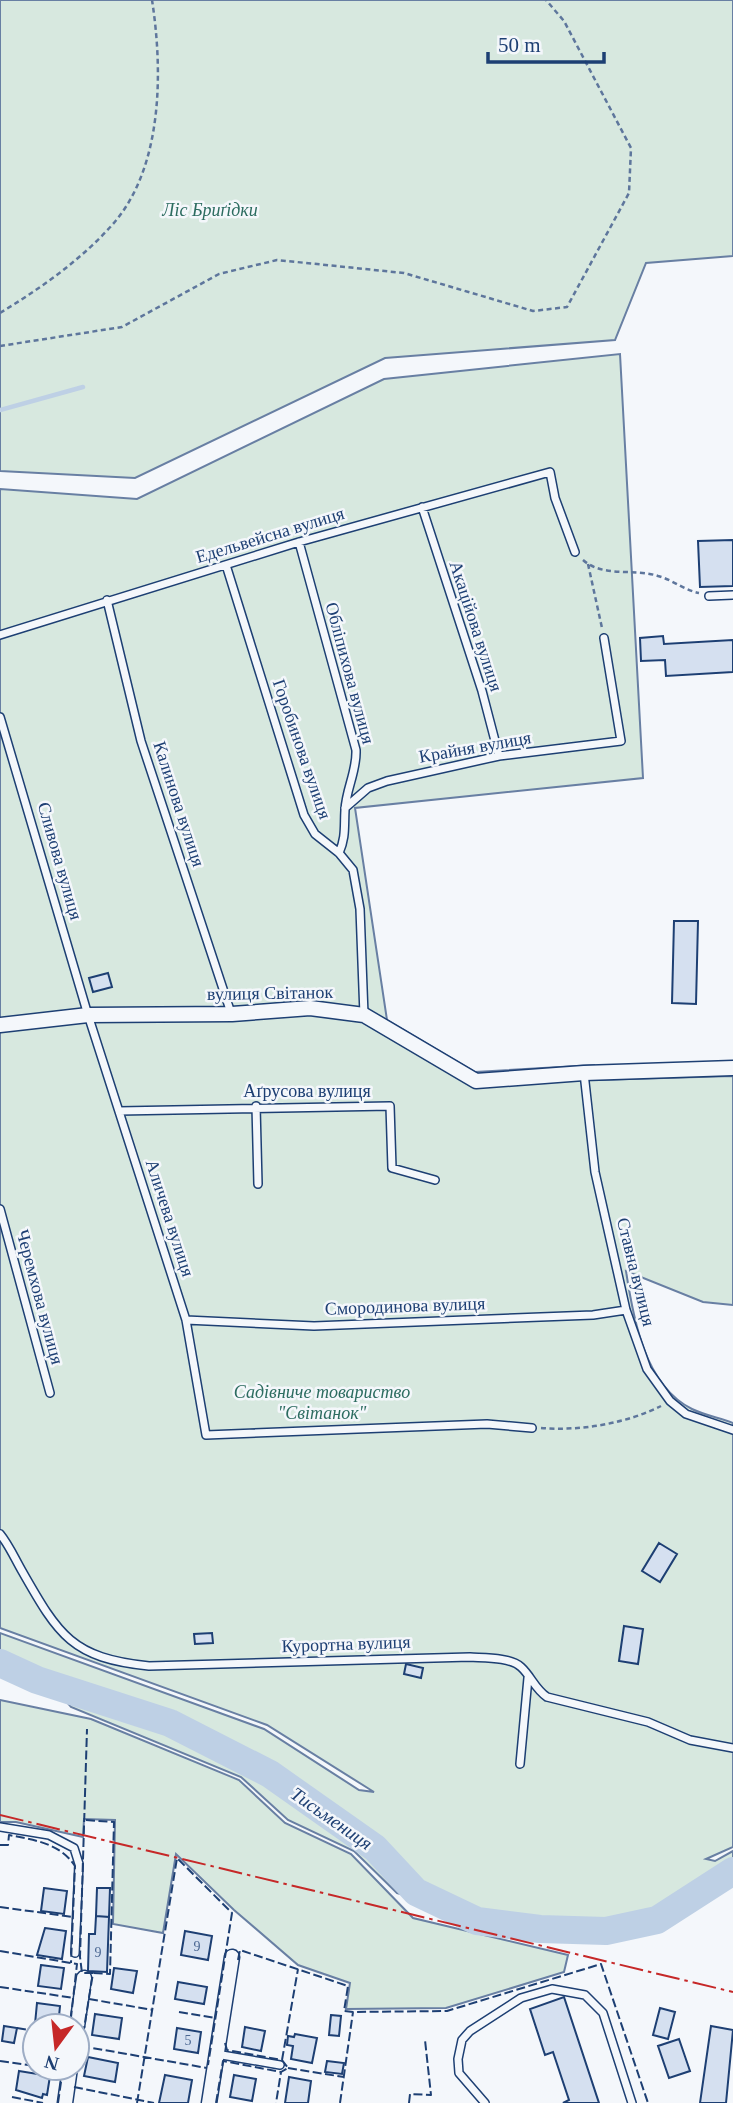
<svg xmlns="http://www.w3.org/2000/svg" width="733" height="2103" font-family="Georgia,serif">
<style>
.green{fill:#d7e8df;stroke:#687fa3;stroke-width:2}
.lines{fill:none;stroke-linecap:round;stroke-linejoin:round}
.stream{stroke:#bed0e5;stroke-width:4.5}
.river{stroke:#bed0e5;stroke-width:28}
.building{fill:#d5e0f0;stroke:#1d3f73;stroke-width:2}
.lane-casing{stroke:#1d3f73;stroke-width:10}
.street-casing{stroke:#1d3f73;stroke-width:17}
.path{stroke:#5e769c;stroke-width:2.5;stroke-dasharray:5 3.5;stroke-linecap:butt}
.lane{stroke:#f4f7fb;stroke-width:7}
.street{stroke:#f4f7fb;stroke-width:14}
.fence{stroke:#1d3f73;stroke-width:2;stroke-dasharray:9 3.5;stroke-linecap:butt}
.power{stroke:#c62828;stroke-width:2;stroke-dasharray:24 5 3.5 5;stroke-linecap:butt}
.labels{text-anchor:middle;stroke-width:5;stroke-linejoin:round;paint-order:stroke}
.number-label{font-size:14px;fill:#4b6792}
.park-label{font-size:18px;font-style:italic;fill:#2c6c60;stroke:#f4f7fb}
.street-label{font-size:18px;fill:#1d3f73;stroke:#f4f7fb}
.water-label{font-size:19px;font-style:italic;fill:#1d3f73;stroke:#f4f7fb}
</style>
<rect width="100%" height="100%" fill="#f4f7fb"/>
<path class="green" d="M0,0H733V256L646,263L615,340L385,358L135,478L0,471Z
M620,354L643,778L355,808L387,1020L475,1072L594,1065L596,1080L733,1076V1305L703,1302L626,1271C633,1317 644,1385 692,1409C704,1415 720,1418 733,1423V1847L706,1859L715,1861L733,1851V1864L654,1912L604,1925L540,1923L480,1914L397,1893L354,1851L288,1820L241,1777L71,1707L43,1674L0,1656V1633L264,1729L359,1790L374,1792L267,1725L0,1628V489L137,499L384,379Z
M0,1700L91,1719L239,1780L285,1823L351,1854L413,1918L568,1955L564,1972L446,2008L346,2009L350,1983L298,1965L234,1910L176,1854L163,1933L113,1924L115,1820L84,1819L83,1837L16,1822H0Z"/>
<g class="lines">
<path class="stream" d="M0,410L83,387"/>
<path class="river" d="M0,1663L37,1680L170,1723L270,1774L375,1848L416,1892L477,1921L540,1929L606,1931L657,1920L733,1871"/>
</g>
<path class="building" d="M733,540V586L700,587L698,541Z
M663,636L664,644L733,640V672L666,676L665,660L641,661L640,638Z
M674,921H698L696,1004L672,1003Z
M108,973L112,987L93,992L89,978Z
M659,1543L677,1554L660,1582L642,1571Z
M624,1626L643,1629L638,1664L619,1661Z
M212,1633L213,1643L195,1644L194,1634Z
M406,1664L423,1668L421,1678L404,1674Z
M44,1888L67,1891L64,1914L41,1911Z
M97,1888H110L109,1917L96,1916Z
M96,1916L109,1917L107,1972L88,1971L89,1934H95Z
M45,1928L66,1931L62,1959L37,1955Z
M185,1931L212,1936L208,1960L181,1955Z
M41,1965L64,1968L61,1989L38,1986Z
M114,1968L137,1971L133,1993L111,1989Z
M178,1982L207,1987L204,2004L175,1999Z
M564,1997L599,2103H563L569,2100L553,2052L545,2055L530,2009Z
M37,2003L60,2006L58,2026L35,2024Z
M660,2008L675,2012L668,2039L653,2035Z
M95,2014L122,2018L119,2039L92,2035Z
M331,2015L341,2016L339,2036L329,2035Z
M4,2026L17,2028L14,2043L2,2041Z
M711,2026L733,2030L726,2103H700Z
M245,2027L265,2031L261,2051L242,2047Z
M177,2028L201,2032L198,2053L174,2049Z
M295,2034L317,2038L312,2063L291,2059L293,2046L287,2045L288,2036L294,2037Z
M679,2039L690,2071L669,2078L658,2046Z
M88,2057L118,2063L115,2082L84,2076Z
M327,2061L344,2063L342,2074L325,2072Z
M19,2071L50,2076L47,2095L43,2094L42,2098L16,2090Z
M165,2075L192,2080L188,2103H159Z
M234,2075L256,2079L252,2101L230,2097Z
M289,2077L311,2081L308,2103H285Z"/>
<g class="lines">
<g class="lane-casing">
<path id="lane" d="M422,507L482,691L499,756
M299,542L356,750C357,771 346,789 345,810C344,827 346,837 339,853
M226,565L304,815L315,834L339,853L353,870L360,909L364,1015
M709,596L733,595
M107,600L141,741L231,1013
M0,635L299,542L550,472L555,498L575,552
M0,717L88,1015L186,1320L206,1435L487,1424L532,1428
M345,808L368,788L387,781L499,756L621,741L604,638
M584,1073L595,1172L626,1310L647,1369L670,1401L686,1414L733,1430
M256,1106L258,1184
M119,1111L390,1106L392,1168L435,1180
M0,1209L50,1393
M186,1320L314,1326L593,1315L626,1310
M0,1534C9,1545 15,1559 22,1571C59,1636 72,1658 149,1666L470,1657C484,1658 510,1657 521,1667C531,1676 535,1689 547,1697L648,1722L690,1740L733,1748
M520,1764L528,1678
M0,1827L49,1835L74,1848L79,1864L75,1953
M216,2054L280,2065
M485,2103L459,2073L458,2059L462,2040L470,2031L521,1998L552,1989L585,1995L603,2013L632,2103"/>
</g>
<g class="street-casing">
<path id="street" d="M0,1025L88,1015L232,1014L310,1008L364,1015L476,1081L584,1073L733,1068
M77,2026L84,1978
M65,2103L70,2068
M209,2103L232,1957"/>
</g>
<path class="path" d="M0,313C41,288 81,260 113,224C163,167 163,71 152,0
M0,346L122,327L219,274L277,260L404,273L533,311L567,307L629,193L631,148L564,21L546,0
M583,560C603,578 635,568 658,576C673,580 684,590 699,593
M588,564L602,628
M541,1428C580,1431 625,1424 661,1406"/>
<use href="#lane" class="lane"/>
<use href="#street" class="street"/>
<path class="fence" d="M86,1820L114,1822L110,1974L93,1973
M0,1845H8L9,1835C34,1840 60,1843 75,1866L71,1963
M0,1907L73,1917
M0,1951L77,1964L70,2026
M238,1960L240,1950L348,1986L344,2011L353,2012L447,2011L601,1964L648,2103
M0,1987L74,1998
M89,1999L153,2010
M179,2012L215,2018
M17,2028L35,2031
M225,2043L227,2050L282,2060L288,2068L281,2072L276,2103
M81,2046L207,2068
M282,2060L298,1969
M0,2061L35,2066
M46,2068L63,2070
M288,2068L344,2077
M77,2072L93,1973H82L80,1957L87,1729
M74,2087L154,2103
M12,2097L43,2103
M58,2103L63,2068
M137,2103L177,1858L232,1913L208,2065
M216,2103L223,2061L281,2072
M340,2103L353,2012
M409,2103L410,2094L431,2095L425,2040"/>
<path class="power" d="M0,1815L733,1992"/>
</g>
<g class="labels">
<g class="number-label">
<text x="197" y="1951">9</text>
<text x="98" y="1957">9</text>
<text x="188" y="2045">5</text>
</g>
<g class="park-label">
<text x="210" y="216">Ліс Бриґідки</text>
<text x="322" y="1398">Садівниче товариство<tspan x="322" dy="21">"Світанок"</tspan></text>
</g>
<g class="street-label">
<text transform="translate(270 535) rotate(-17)" y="6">Едельвейсна вулиця</text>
<text transform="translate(476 626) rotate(72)" y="6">Акаційова вулиця</text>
<text transform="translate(350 673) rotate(75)" y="6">Обліпихова вулиця</text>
<text transform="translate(475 747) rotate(-10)" y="6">Крайня вулиця</text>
<text transform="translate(302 749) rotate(71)" y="6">Горобинова вулиця</text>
<text transform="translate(179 804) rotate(72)" y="6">Калинова вулиця</text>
<text transform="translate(60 861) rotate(74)" y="6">Сливова вулиця</text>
<text transform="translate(270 993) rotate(-1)" y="6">вулиця Світанок</text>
<text x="307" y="1097">Аґрусова вулиця</text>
<text transform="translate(170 1218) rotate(72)" y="6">Аличева вулиця</text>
<text transform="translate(636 1272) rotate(76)" y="6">Ставна вулиця</text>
<text transform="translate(40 1297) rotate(75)" y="6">Черемхова вулиця</text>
<text transform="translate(405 1306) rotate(-2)" y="6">Смородинова вулиця</text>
<text transform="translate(346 1644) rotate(-2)" y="6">Курортна вулиця</text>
</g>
<g class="water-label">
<text transform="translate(332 1818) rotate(35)" y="7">Тисьмениця</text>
</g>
</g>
<g transform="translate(56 2047) rotate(195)"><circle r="33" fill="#f4f7fb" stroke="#9eadc5" stroke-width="2"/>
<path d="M0-5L12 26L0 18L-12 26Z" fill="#c62828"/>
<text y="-10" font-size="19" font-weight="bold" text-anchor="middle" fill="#1d3f73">N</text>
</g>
<path d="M488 52v10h116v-10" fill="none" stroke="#1d3f73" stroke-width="3.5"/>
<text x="498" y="52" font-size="21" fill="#1d3f73" stroke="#f4f7fb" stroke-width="5" paint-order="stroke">50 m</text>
</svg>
